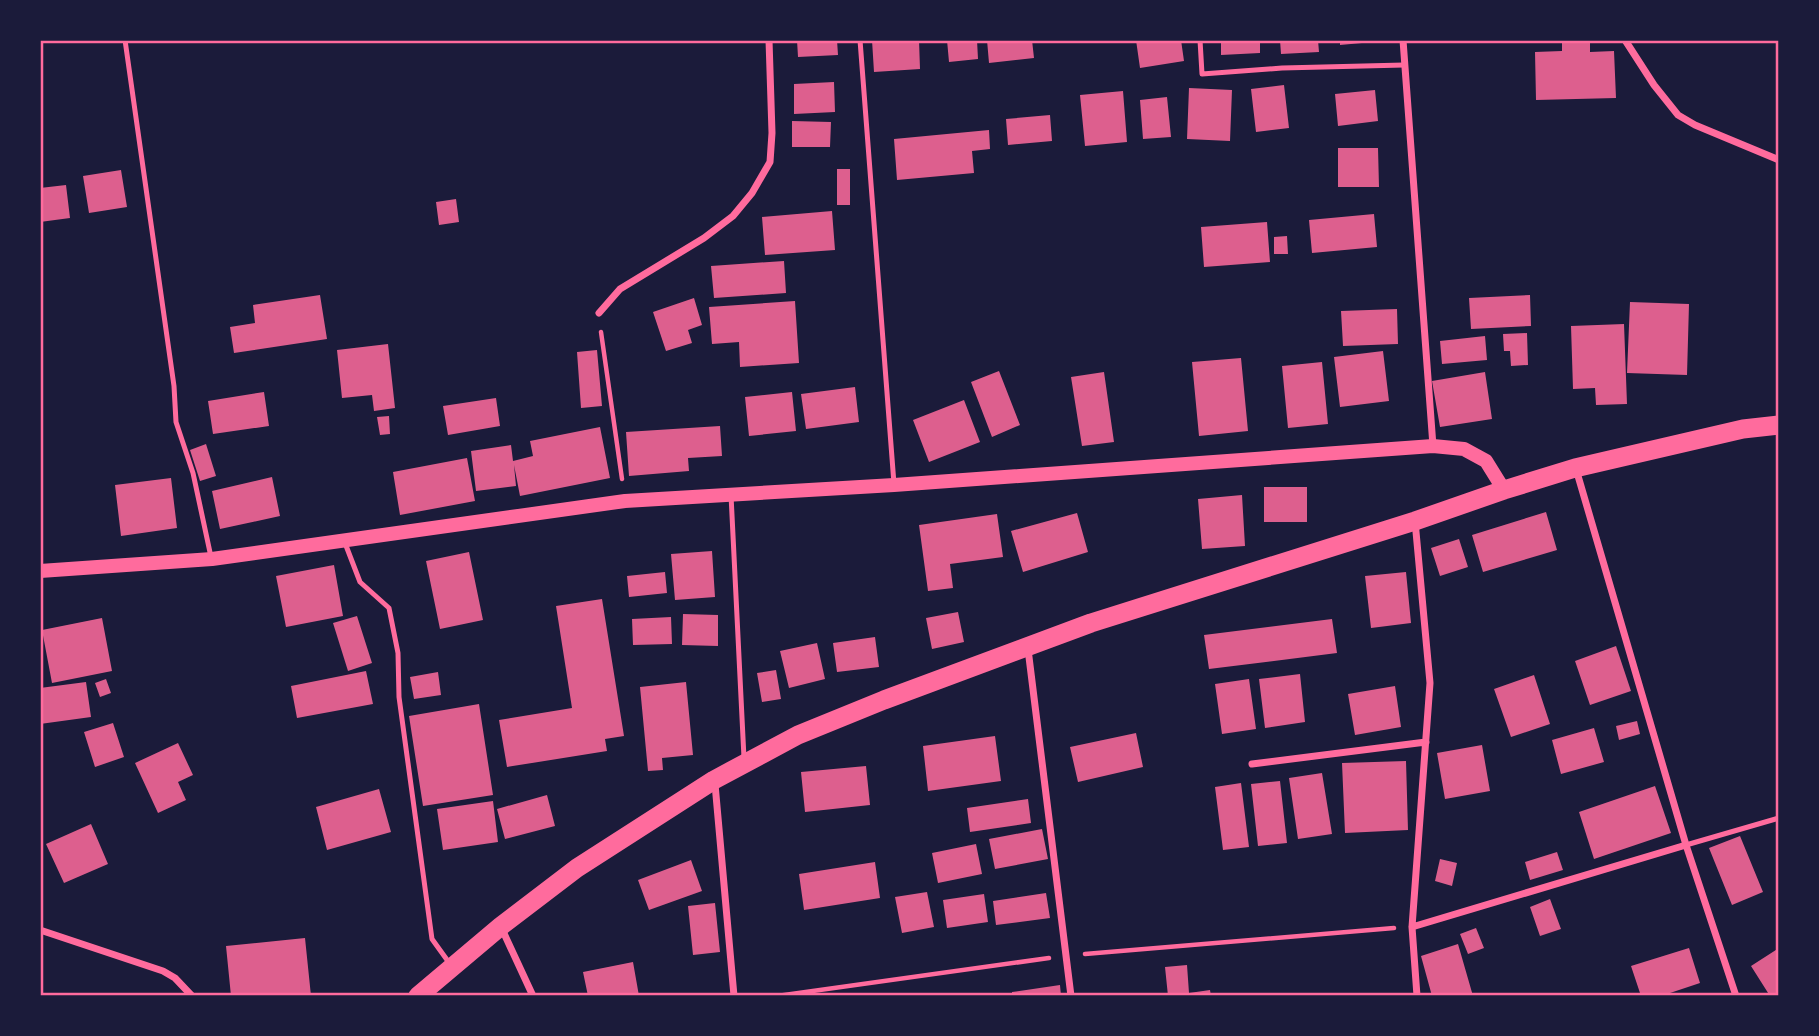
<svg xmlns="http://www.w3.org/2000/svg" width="1819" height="1036" font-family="'Work Sans',sans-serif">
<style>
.building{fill:#dd5f8e}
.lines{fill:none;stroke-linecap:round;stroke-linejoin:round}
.path{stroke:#ff6b9d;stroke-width:4.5}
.service{stroke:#ff6b9d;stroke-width:5}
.minor{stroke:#ff6b9d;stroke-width:7}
.secondary{stroke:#ff6b9d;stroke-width:14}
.trunk{stroke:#ff6b9d;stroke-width:19}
.neatline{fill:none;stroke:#ff6b9d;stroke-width:2.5}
</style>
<rect width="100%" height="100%" fill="#1b1b3a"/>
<path class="building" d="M797,40H837L838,55L798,57Z
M872,40H919L920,69L874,72Z
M947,40H977L978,59L949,62Z
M987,40H1032L1034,58L989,63Z
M1136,40H1181L1184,61L1140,68Z
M1221,40H1260V53L1221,55Z
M1280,40H1318L1319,52L1281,54Z
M1340,40H1373V42L1340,45Z
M1562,40H1590V52L1614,51L1616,98L1536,100L1535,52L1562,51Z
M834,82L835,112L794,114V84Z
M1284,85L1289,128L1256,132L1251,89Z
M1189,88L1232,90L1230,141L1187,139Z
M1375,90L1378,121L1338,126L1335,94Z
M1123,91L1127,142L1085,146L1080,95Z
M1167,97L1171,137L1143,139L1140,100Z
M1050,115L1052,141L1008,145L1006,119Z
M792,121L831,122L830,147H792Z
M989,130L990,149L972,151L974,173L897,180L894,139Z
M1338,148H1378L1379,187H1338Z
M837,169H850V205H837Z
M121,170L127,207L89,213L83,176Z
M66,185L70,218L40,222V188Z
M456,199L459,222L439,225L436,202Z
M832,211L835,250L765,255L762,217Z
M1374,214L1377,247L1312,253L1309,220Z
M1267,222L1270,262L1204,267L1201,227Z
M1287,236L1288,254H1274V237Z
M784,261L786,293L714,298L711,266Z
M320,295L327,339L234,353L230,327L255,323L253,305Z
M1530,295L1531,326L1471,329L1469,298Z
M694,298L702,325L688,330L692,343L666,351L653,312Z
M795,301L799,363L740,367L739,342L712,344L709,307Z
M1630,302L1689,304L1687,375L1627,373Z
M1397,309L1398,344L1343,346L1341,311Z
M1624,324L1627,404L1596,405L1595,388L1573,389L1571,326Z
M1527,333L1528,365L1511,366L1510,351H1504L1503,334Z
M1485,336L1487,360L1442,364L1440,341Z
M388,344L395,408L374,411L372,395L342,398L337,350Z
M597,350L602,406L581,408L577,352Z
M1383,351L1389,401L1340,407L1334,357Z
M1241,358L1248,431L1199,436L1192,362Z
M1322,362L1328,424L1288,428L1282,366Z
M999,371L1020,425L992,437L971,382Z
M1104,372L1114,442L1082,446L1071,377Z
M1485,372L1492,419L1440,427L1432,381Z
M855,387L859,422L806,429L801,394Z
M264,392L269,426L213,434L208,401Z
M792,392L796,431L749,436L745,397Z
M496,398L500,426L448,435L443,406Z
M964,400L980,442L929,462L913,420Z
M389,416L390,434L380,435L377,417Z
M720,426L722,456L688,458L689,471L629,476L626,432Z
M600,427L610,478L520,496L514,465L516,486L476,491L471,451L511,445L513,461L533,456L530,441Z
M206,444L216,476L200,481L190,450Z
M467,458L475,501L400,515L393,472Z
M272,477L280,516L220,529L212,491Z
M171,478L177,528L121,536L115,485Z
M1264,487H1307V522H1264Z
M1242,495L1245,546L1202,549L1198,499Z
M1546,512L1557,550L1483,572L1472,535Z
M1077,513L1088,552L1023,572L1011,531Z
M997,514L1003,557L950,564L953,588L928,591L919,525Z
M1459,539L1468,567L1440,576L1431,548Z
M712,551L715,597L675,600L671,554Z
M469,552L483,620L440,629L426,561Z
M334,565L343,616L286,627L276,576Z
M665,572L667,593L629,597L627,576Z
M1406,572L1411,623L1371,628L1365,576Z
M602,599L624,736L605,739L607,751L507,767L499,720L572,708L556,606Z
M958,612L964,642L932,649L926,618Z
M683,614L718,615V646L682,645Z
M357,616L372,663L348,671L333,623Z
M671,617L672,644L633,645L632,619Z
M102,618L112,671L52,683L42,630Z
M1332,619L1337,653L1209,669L1204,635Z
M875,637L879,667L837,672L833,643Z
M817,643L825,679L789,688L780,651Z
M1616,646L1631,691L1590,705L1575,661Z
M776,670L781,699L762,702L757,673Z
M366,671L373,704L297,718L291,686Z
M438,672L441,695L414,699L410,677Z
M1300,674L1305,722L1265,728L1259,679Z
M1534,675L1550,724L1511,737L1494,689Z
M106,679L111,693L100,697L95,683Z
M1249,679L1256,729L1222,734L1215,684Z
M86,682L91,717L40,724V688Z
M686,682L693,755L662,758L663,770L648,771L640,687Z
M1395,686L1401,727L1355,735L1348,694Z
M479,704L493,795L423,806L409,716Z
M1637,721L1640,734L1619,740L1616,726Z
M113,723L124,757L95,767L84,732Z
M1594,728L1604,762L1561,774L1552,740Z
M1136,733L1143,767L1078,782L1070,747Z
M995,736L1001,781L928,791L923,746Z
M178,743L193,775L178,782L186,800L158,813L135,763Z
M1482,745L1490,791L1445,799L1437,753Z
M1406,761L1408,830L1345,833L1342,763Z
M866,766L870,805L805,812L801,772Z
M1322,773L1332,834L1298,839L1289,778Z
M1280,781L1287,843L1258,846L1251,784Z
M1241,783L1249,847L1223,850L1215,787Z
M1655,786L1671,833L1594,859L1579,812Z
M379,789L391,832L327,850L316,807Z
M547,795L555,826L505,839L497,809Z
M1028,799L1031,823L970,832L967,808Z
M493,801L498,842L443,850L437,809Z
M91,824L108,864L64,883L46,844Z
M1042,829L1048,859L995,869L989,839Z
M1740,836L1763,892L1732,905L1709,848Z
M976,844L982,874L938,883L932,853Z
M1557,852L1563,870L1530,880L1525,862Z
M1440,859L1457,863L1452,886L1435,881Z
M691,860L702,891L649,910L638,880Z
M875,862L880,898L804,910L799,874Z
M927,892L934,927L902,933L895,897Z
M1046,893L1050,918L996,925L993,901Z
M984,894L988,922L947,928L943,900Z
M1550,899L1561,929L1540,936L1530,907Z
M715,903L720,952L693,955L688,906Z
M1476,928L1484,948L1468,954L1460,934Z
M305,938L311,996H231L226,946Z
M1458,944L1473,996H1432L1421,956Z
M1689,948L1700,983L1661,996H1641L1631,966Z
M1779,948V996H1770L1751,966Z
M633,962L639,996H588L583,972Z
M1187,965L1189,993L1210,990L1211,996H1168L1165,967Z
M1060,985L1061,996H1012V992Z"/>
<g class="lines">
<path class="path" d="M601,332L622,479
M1085,954L1394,928
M777,996L1049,958"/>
<path class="service" d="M125,40L174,386L176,422L193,473L211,557
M860,40L894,484
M1200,40L1202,74L1282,68L1404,65
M731,495L744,758
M345,543L360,582L389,608L398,653L399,697L432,939L450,964
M1686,845L1779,818"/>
<path class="minor" d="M1403,40L1433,446
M1625,40L1654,85L1678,115L1695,125L1779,160
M599,313L620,289L704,238L733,216L752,193L770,162L772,133L769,40
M1576,469L1686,845L1736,996
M1415,521L1430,683L1412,927L1417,996
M1028,649L1071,996
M1252,764L1426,742
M715,784L734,996
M1412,927L1686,845
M502,929L533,996
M40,930L163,971L175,978L192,996"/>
<path class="secondary" d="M40,571L212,559L625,501L894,485L1433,446L1464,449L1486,461L1504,490"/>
<path class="trunk" d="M418,996L501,926L577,868L714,780L798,735L884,700L1091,623L1415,521L1504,490L1575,468L1743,429L1779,425"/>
</g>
<rect width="1819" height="1036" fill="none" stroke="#1b1b3a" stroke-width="84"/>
<rect x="42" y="42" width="1735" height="952" class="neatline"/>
</svg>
